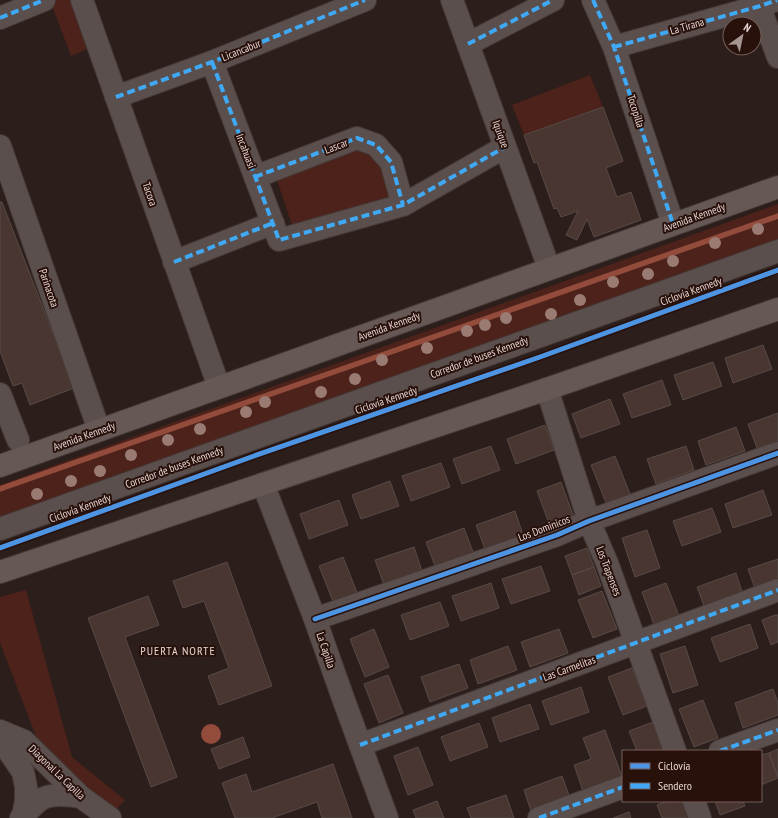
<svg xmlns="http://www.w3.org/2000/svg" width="778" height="818" font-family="'PT Sans Narrow',sans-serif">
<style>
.green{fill:#4c221a}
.water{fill:#934b3c}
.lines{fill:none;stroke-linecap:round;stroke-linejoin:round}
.stream{stroke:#934b3c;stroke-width:5.5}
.building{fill:#4a3631;stroke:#564a47}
.minor-casing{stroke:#453a37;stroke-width:24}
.major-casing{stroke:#453a37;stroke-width:24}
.minor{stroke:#5b4f4d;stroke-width:22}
.major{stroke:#665855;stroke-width:22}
.quiet{stroke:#3fa9f5;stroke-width:4;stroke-dasharray:8 4;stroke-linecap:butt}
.cycleway-casing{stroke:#28100b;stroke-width:8}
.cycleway{stroke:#4d94e3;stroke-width:5}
.tree{fill:#9a7b74}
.labels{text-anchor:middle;stroke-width:4;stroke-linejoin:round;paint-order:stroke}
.street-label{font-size:11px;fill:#e7d5d1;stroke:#28100b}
.neighbourhood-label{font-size:12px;letter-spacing:1px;fill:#e7d5d1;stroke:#28100b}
</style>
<rect width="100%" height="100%" fill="#2b1e1b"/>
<path class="green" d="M50,0H82L97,45L71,56Z
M590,75L603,107L524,135L512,105Z
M361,149L374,153L386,166L394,195L299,228L292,225L277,180Z
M778,204V243L0,520V485Z
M26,590L72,757L125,800L116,810L81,785L47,754L36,736L0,643V597Z"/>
<path class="water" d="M201 734a10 10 0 1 1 20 0a10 10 0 1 1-20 0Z"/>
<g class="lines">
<path class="stream" d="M0,489L778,216"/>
</g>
<path class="building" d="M603,107L623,161L606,168L617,197L631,192L641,220L594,237L587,219L577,240L566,235L578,211L561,217L557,208L554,209L537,162L534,163L524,135Z
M0,202H2L74,388L30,405L22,383L13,386L0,351Z
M763,345L772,369L733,383L725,358Z
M713,362L722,386L683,400L674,375Z
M662,380L671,405L632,418L623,394Z
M610,399L620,424L581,438L572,414Z
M778,413V441L757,448L748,424Z
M545,425L554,450L516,464L507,439Z
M736,427L745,451L706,465L698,441Z
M491,446L500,470L462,484L453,459Z
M686,446L694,470L656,484L647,459Z
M615,456L630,494L606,503L591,465Z
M441,463L450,487L411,501L402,476Z
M390,481L399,506L361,519L352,495Z
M561,482L575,520L551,529L537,491Z
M763,490L772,515L733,528L725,504Z
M339,500L348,525L309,539L300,514Z
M712,508L721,532L682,546L673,521Z
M515,511L523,535L485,549L476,525Z
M464,528L473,552L435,566L426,542Z
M647,530L660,568L635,577L622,538Z
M414,547L422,571L384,585L375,560Z
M587,548L594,567L572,575L565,556Z
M343,557L358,595L334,604L319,566Z
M778,559V586L757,594L748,569Z
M227,562L272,686L219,705L208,676L229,668L204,601L183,608L173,581Z
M541,566L550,591L511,604L502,579Z
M594,567L601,586L579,595L572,575Z
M736,573L744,598L706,611L697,587Z
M491,583L499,608L461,621L452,596Z
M666,583L681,621L656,630L642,592Z
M602,591L617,629L593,638L578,600Z
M148,596L159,625L125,637L177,777L151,787L88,618Z
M440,602L449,626L410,640L401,615Z
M775,615H778V642L771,645L762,620Z
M750,624L758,648L720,662L711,638Z
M374,629L389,667L365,677L350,639Z
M559,629L568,653L530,667L521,642Z
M508,646L517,670L478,684L470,660Z
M685,646L698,685L673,693L660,654Z
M459,664L468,688L430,702L421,677Z
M632,668L647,706L623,715L608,677Z
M388,675L403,713L379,723L364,684Z
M581,687L589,712L551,725L542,701Z
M773,689L778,703V715L743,728L735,703Z
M703,700L718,738L694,747L679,709Z
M530,704L539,729L500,742L492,718Z
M653,722L665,751H637L629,731Z
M479,723L488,747L450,761L441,737Z
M605,730L622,777L583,791L574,765L591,759L583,738Z
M243,737L250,757L219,769L211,749Z
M418,747L433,785L408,795L394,756Z
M778,749V777L769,753Z
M769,753L778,778L761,785V755Z
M333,764L352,818H322L317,802L272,818H235L222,783L246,774L252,792Z
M562,776L571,801L532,814L524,790Z
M506,795L514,818H471L467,808Z
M437,801L444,818H416L413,810Z
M668,801H683L690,818H662L657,805Z
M715,801H743L745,806L720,815Z
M629,812L631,818H613Z"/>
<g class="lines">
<g class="minor-casing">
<path id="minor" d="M82,0L219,387
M452,0L549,268
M593,0L614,47L673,224
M757,0L778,57
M0,18L44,0
M468,44L553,0
M614,47L760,6L777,0
M212,62L279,240L403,205L505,147
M116,97L212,62L365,0
M0,146L99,430
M255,177L357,138L376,145L391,162L403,205
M174,262L273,223
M547,389L589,521L607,563L675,751
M0,394L18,440
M263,484L315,619L343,698L387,818
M0,529L778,251
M315,619L557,535L589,521L778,453
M0,731L24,741L81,797L110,818
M0,738L23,772L26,787V801L23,816
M360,745L778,590
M720,751L778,730
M694,801L700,818
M21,818C27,812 33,805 40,800C50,793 69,795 81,797
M539,818L623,787"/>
</g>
<g class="major-casing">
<path id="major" d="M0,466L778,187
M0,572L547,389L778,309"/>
</g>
<use href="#minor" class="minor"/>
<use href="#major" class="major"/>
<path class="quiet" d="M593,0L614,47L673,224
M0,18L44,0
M468,44L553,0
M614,47L760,6L777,0
M212,62L279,240L403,205L505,147
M116,97L212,62L365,0
M255,177L357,138L376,145L391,162L403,205
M174,262L273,223
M360,745L778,590
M720,751L778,730
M539,818L623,787"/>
<g class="cycleway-casing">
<path id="cycleway" d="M0,548L254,456L540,357L778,270
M315,619L557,535L589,521L778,453"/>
</g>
<use href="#cycleway" class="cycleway"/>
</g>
<g class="tree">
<circle cx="758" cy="229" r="6"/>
<circle cx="715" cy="243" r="6"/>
<circle cx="673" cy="261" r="6"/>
<circle cx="648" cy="274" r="6"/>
<circle cx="613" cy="282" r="6"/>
<circle cx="580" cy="300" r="6"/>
<circle cx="551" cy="314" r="6"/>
<circle cx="506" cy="318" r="6"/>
<circle cx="485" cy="325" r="6"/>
<circle cx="467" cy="331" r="6"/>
<circle cx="427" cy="348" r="6"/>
<circle cx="382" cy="360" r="6"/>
<circle cx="355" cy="379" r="6"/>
<circle cx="321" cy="392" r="6"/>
<circle cx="265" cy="402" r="6"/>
<circle cx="246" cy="412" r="6"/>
<circle cx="200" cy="429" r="6"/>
<circle cx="168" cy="440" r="6"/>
<circle cx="131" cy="455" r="6"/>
<circle cx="100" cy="471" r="6"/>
<circle cx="71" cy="481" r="6"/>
<circle cx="37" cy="494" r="6"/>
</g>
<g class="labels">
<g class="street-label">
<text transform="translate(687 26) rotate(-16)" y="4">La Tirana</text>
<text transform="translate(241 50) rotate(-22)" y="4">Licancabur</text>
<text transform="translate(636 111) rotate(72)" y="4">Tocopilla</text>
<text transform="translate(501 134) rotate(70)" y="4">Iquique</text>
<text transform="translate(336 146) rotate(-21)" y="4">Lascar</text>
<text transform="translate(246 151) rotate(69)" y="4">Incahuasi</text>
<text transform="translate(150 194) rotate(71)" y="4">Tacora</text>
<text transform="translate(694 217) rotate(-20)" y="4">Avenida Kennedy</text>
<text transform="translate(49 288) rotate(71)" y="4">Parinacota</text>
<text transform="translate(691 291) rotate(-20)" y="4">Ciclovía Kennedy</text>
<text transform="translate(389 326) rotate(-20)" y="4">Avenida Kennedy</text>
<text transform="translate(479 357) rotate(-20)" y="4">Corredor de buses Kennedy</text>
<text transform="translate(386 400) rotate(-19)" y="4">Ciclovía Kennedy</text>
<text transform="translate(84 436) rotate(-20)" y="4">Avenida Kennedy</text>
<text transform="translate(174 467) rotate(-20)" y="4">Corredor de buses Kennedy</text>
<text transform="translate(80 508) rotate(-20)" y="4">Ciclovía Kennedy</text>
<text transform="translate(544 528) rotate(-21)" y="4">Los Dominicos</text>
<text transform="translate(609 571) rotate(69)" y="4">Los Trapenses</text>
<text transform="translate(326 650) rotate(71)" y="4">La Capilla</text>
<text transform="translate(569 668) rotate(-20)" y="4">Las Carmelitas</text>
<text transform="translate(57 772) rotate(44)" y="4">Diagonal La Capilla</text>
</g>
<g class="neighbourhood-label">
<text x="178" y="655">PUERTA NORTE</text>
</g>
</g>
<rect x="622" y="750" width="140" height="52" fill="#28100b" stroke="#745f5a"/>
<rect x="630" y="763" width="20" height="6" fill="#4d94e3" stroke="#745f5a"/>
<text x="658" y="770" font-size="12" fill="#e7d5d1">Ciclovía</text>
<rect x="630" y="783" width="20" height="6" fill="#3fa9f5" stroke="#745f5a"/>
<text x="658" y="790" font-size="12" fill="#e7d5d1">Sendero</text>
<g transform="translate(742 36) rotate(33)"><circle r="19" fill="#28100b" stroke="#745f5a"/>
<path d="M0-3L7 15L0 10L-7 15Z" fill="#a59591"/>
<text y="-6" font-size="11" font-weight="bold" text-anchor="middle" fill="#e7d5d1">N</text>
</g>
</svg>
